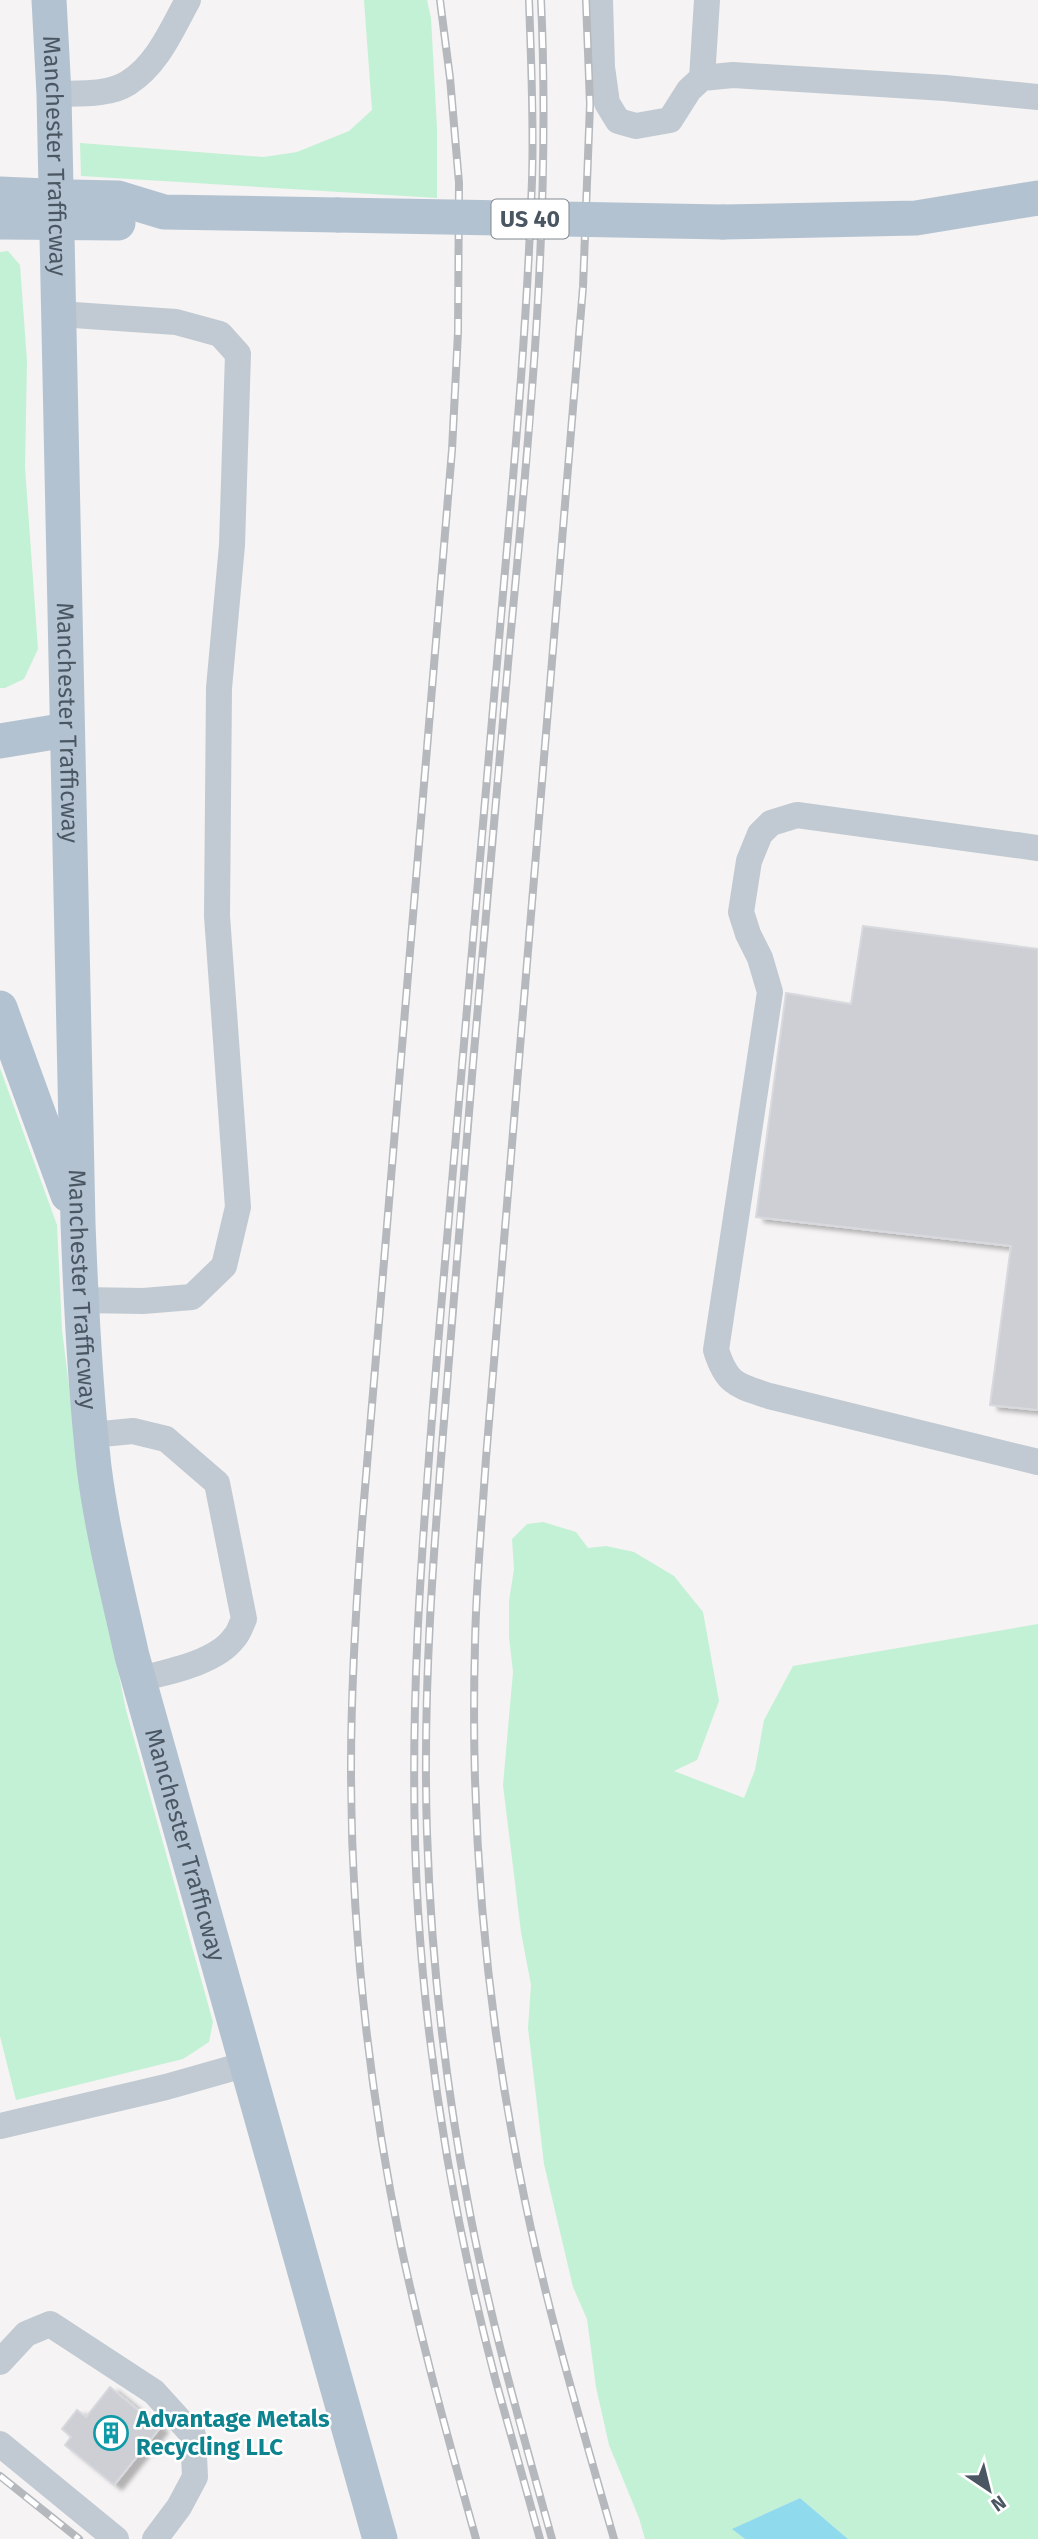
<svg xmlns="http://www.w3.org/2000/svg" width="1038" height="2539" font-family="'Fira Sans',sans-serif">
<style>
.green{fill:#c3f1d5}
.water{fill:#90daee}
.building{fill:#cdcfd5;stroke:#d7d9de;stroke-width:2;filter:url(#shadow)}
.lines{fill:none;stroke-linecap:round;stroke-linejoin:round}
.minor{stroke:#c1cad2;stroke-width:26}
.major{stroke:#b3c2d1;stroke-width:35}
.rail-casing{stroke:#b5b8bd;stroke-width:8}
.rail{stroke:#fff;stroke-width:5;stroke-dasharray:16;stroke-linecap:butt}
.major-bridge{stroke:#b3c2d1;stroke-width:35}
.labels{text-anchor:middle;stroke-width:5;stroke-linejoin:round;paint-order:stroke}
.shield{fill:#fff;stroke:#808990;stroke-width:2}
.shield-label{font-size:23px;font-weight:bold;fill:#4a5661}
.street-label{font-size:24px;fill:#4a5661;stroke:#fff}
.culture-label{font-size:24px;font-weight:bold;fill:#0d838f;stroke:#fff;text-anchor:start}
</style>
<defs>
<filter id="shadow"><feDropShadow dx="8" dy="4.5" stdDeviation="2" flood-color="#0004"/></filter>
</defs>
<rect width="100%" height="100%" fill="#f5f3f3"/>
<path class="green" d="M364,0H427L431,18L437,128V198L81,176L80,143L264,157L297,152L349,131L372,110Z
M8,251L20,265L27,361L25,467L38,649L24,679L5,688H0V252Z
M0,1068L57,1225L62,1330L83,1499L126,1710L213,2022L209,2042L183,2059L16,2100L0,2036Z
M543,1522L576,1532L588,1548L606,1546L634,1552L674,1576L703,1612L719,1701L697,1760L674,1771L744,1798L755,1770L764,1720L793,1666L1038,1624V2539H848L800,2498L733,2529L745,2539H645L639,2518L609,2445L596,2387L587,2319L573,2287L544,2164L528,2028L531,1985L521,1932L503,1785L513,1672L509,1637V1601L514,1569L512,1539L527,1524Z"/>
<path class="water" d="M800,2498L848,2539H745L732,2529Z"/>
<path class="building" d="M863,926L1038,949V1410L990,1405L1011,1246L756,1217L786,993L851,1004Z
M110,2387L160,2428L114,2485L65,2445L71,2437L62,2429L77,2410L86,2417Z"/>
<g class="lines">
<path class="minor" d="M600,0L602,67L607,103L618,121L636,126L670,120L689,90L702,78L733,75L945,88L1038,97
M702,78L707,0
M54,94C77,93 108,96 128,83C158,64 172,29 188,0
M59,314L176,322L220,334L238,354L232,545L219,688L217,916L238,1207L224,1266L192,1297L143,1301L81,1300
M1038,848L797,815L771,823L760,834L749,861L741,912L748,934L760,958L770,992L716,1350C727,1385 737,1385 769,1396L1038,1462
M91,1435L133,1431L166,1439L217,1483L244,1619C241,1625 239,1633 234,1638C216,1663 167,1672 139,1679
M0,2126L166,2087L247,2064
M0,2362L26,2334L50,2324L154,2392L193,2435L195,2477L179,2507L155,2539
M0,2444L116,2539"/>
<g class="major">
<path id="s1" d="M49,0L54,94L78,1223C81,1305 85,1386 94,1467C102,1531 118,1593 132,1656L380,2539"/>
<path d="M70,197L118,198L164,212L338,215"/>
<path d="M723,222L916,218L1038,198"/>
<path d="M0,741L67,730"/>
<path d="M0,1008L68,1195"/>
</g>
<g class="rail-casing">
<path id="rail" d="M440,0L450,78L459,183L458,332L452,450L362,1524C356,1605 351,1686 351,1767C351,1927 369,2090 401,2246C422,2345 449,2442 476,2539
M529,0C531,60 534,120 532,180C527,330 513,479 500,628C480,859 460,1089 440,1320C424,1516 406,1713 418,1910C428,2067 455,2225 495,2378C510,2432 525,2485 540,2539
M541,0C551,214 530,428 510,641C488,889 466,1136 447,1384C435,1533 422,1682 427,1833C431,1957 445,2081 468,2203C489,2316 521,2428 552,2539
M586,0L590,104L583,287L486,1458C482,1520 476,1583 475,1645C470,1821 485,1999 519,2171C543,2296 579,2417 614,2539
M0,2476L79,2539"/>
</g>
<use href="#rail" class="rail"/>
<path class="major-bridge" d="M0,194L70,197
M338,215L723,222
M0,222L118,223"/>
</g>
<defs>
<g id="building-ring" transform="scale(1.75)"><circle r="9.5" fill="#fff" stroke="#0f9aa8" stroke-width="1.5"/><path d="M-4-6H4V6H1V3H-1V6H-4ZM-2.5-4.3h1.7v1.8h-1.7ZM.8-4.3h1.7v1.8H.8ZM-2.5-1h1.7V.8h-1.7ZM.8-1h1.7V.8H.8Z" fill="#0f9aa8"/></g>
</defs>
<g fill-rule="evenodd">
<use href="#building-ring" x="111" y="2433"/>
</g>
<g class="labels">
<rect class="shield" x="491.5" y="199.5" width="77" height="39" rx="5"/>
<g class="shield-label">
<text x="530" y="227">US 40</text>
</g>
<g class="street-label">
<text dy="8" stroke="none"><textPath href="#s1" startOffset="156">Manchester Trafficway</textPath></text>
<text dy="8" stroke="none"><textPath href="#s1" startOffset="723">Manchester Trafficway</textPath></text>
<text dy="8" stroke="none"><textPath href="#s1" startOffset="1290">Manchester Trafficway</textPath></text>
<text dy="8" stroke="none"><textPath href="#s1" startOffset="1857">Manchester Trafficway</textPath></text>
</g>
<g class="culture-label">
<text x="136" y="2427">Advantage Metals<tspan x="136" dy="28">Recycling LLC</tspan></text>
</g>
</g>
<g transform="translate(989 2490) rotate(145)" stroke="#ffffff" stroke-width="5" paint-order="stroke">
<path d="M0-5L12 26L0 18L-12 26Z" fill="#4a5661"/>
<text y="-10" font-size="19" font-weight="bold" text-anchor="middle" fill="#4a5661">N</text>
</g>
</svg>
